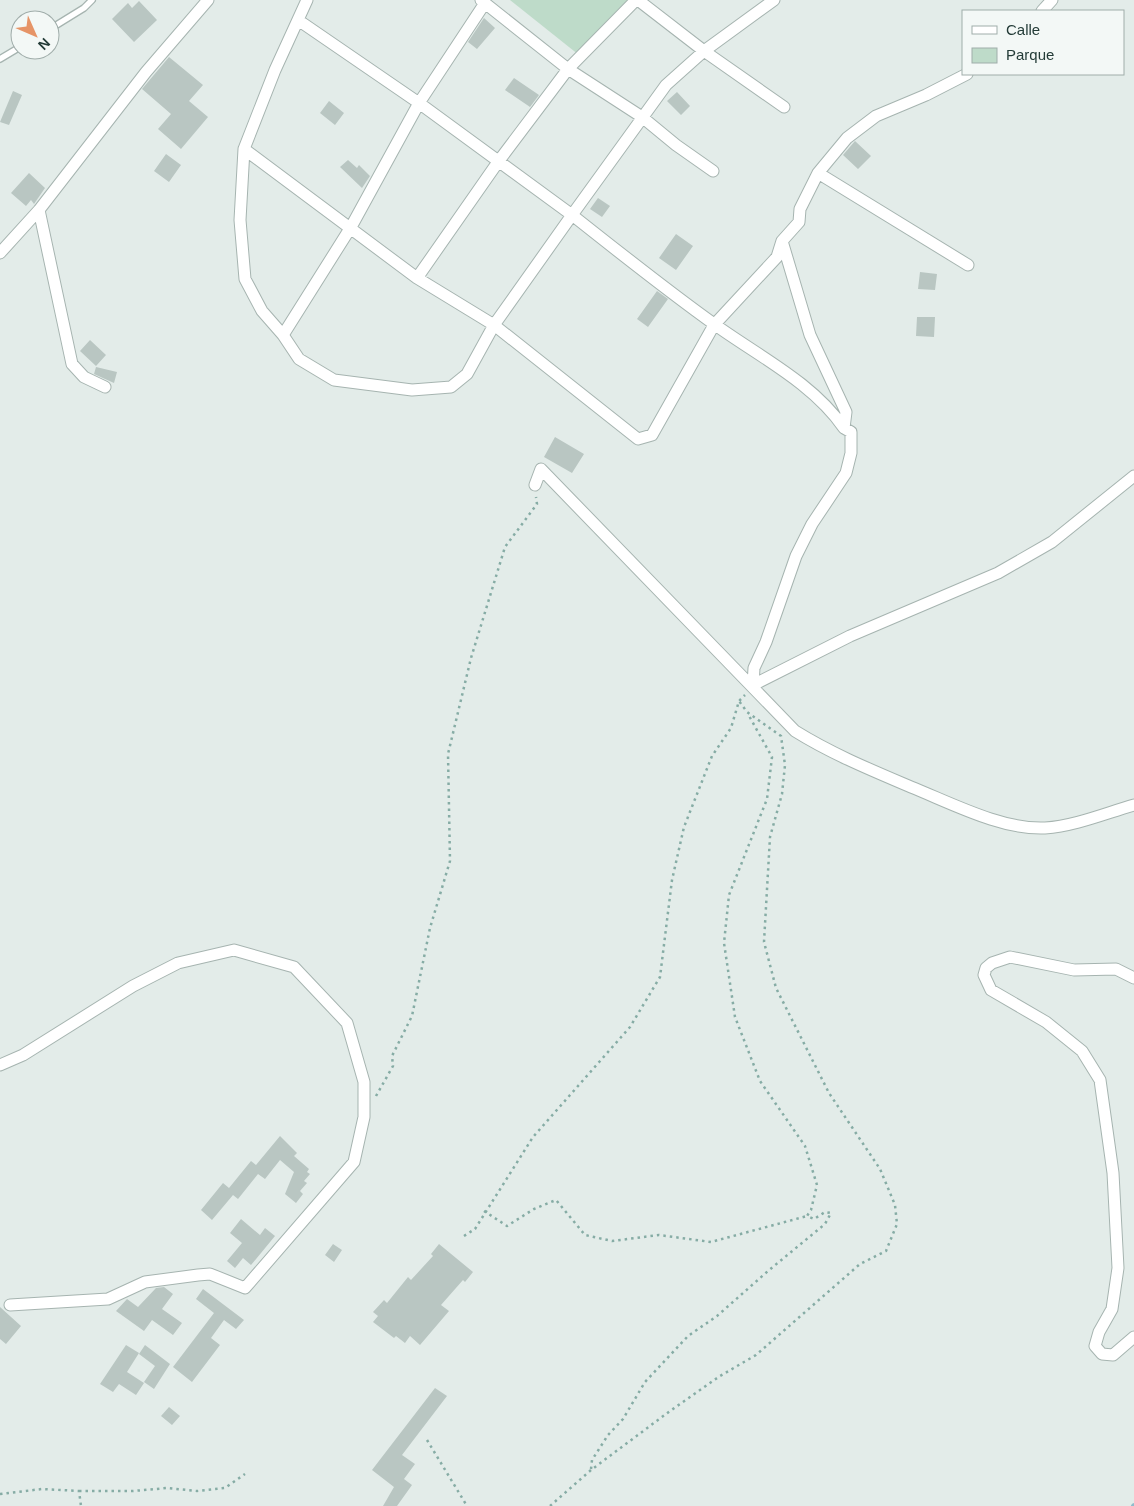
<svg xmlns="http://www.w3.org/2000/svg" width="1134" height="1506" font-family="Arial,sans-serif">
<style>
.green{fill:#bedbc9}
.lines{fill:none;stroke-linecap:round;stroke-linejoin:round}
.stream{stroke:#90bccc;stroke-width:4}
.building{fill:#b9c6c2}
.service-casing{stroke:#a6b4b0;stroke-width:8}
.minor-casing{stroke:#a6b4b0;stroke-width:13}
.path{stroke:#86aca5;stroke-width:2.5;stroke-dasharray:2.5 4;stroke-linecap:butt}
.service{stroke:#fff;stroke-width:5.5}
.minor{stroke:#fff;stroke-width:11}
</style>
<rect width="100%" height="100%" fill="#e3ece9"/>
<path class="green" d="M510,0H628L579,55Z"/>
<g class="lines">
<path class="stream" d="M1133,1506L1134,1505"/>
</g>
<path class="building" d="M139,1L157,20L134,42L112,19L128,3L132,8Z
M484,18L495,28L477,49L468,42Z
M169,57L203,85L189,101L208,117L181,149L158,129L171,114L142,89Z
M514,78L539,95L530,107L505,90Z
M13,91L22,95L9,125L0,122Z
M677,92L690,106L681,115L667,101Z
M329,101L344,113L335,125L320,113Z
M855,141L871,156L858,169L843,155Z
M166,154L181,165L169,182L154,171Z
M348,160L357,168L359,165L370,176L362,188L340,167Z
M29,173L45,188L34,204L31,200L26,206L11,193Z
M598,198L610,206L602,217L590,209Z
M676,234L693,246L676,270L659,258Z
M920,272L937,274L935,290L918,289Z
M657,291L668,299L648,327L637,319Z
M917,317H935L934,337L916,336Z
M90,340L106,355L96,366L80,351Z
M96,367L117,372L114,383L94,374Z
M555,437L584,454L572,473L544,457Z
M280,1136L297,1153L294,1156L309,1169L307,1172L310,1174L304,1181L307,1183L300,1191L303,1194L296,1203L285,1194L294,1172L280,1160L265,1179L258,1174L238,1199L233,1195L212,1220L201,1210L223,1183L229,1188L251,1161L256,1165Z
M241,1219L260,1235L265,1228L275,1236L251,1265L243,1258L235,1268L227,1261L242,1243L230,1233Z
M333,1244L342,1250L334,1262L325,1255Z
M439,1244L473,1272L465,1282L463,1280L441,1305L449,1311L420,1345L410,1336L405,1343L396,1336L394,1338L373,1322L378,1316L373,1312L384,1300L387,1303L408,1277L411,1280L433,1256L431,1254Z
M164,1287L173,1294L162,1309L182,1323L173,1335L152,1320L144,1331L116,1311L127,1299L138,1307L156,1288Z
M203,1289L244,1320L236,1329L224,1320L211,1338L220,1345L192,1382L173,1367L214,1313L196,1299Z
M0,1307L21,1326L6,1344L0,1339Z
M126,1345L139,1353L127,1372L144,1383L136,1395L119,1384L113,1392L100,1384Z
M145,1345L170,1364L154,1389L144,1382L155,1366L139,1354Z
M435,1388L447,1396L402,1455L415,1464L404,1479L412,1485L397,1506H383L394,1487L372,1470Z
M169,1407L180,1416L172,1425L161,1416Z"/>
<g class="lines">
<g class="service-casing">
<path id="service" d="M50,29L84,8L92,0
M0,59L20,47"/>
</g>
<g class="minor-casing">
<path id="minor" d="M636,0L568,69L642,117L676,145L713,171
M638,0L704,51L784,107
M774,0L704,51L666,85L572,215C619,252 665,289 714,324C758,356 812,382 844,428
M1042,11L1052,0
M298,20L419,103L572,215L494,325L467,374L451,387L412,390L334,380L299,359L283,335L262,311L245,279L240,220L244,149L275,70L307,0
M244,149L417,278L494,325L638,439L652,435L714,325L777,257L782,241L799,222L800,209L818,173L847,138L876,116L926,95L967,74
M818,173L968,265
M39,210L72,364L84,377L105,387
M0,253L39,210L146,72L208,0
M417,278L498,162L568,69L481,0
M283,335L351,227L419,103L485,3
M535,485L541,469L795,731C832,754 871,770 911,787C951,803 1002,830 1045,828C1075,826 1106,813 1134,805
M753,685L754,668L766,642L796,556L812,524L846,473L851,453V432L844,428L846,412L810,335L782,241
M753,685L850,636L998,573L1052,542L1134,476
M1134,978L1116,969L1074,970L1010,957L992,963L986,968L984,975L991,990L1046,1022L1082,1051L1100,1080L1113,1173L1118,1268L1112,1309L1099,1332L1095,1346L1102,1354L1113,1355L1134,1337
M0,1065L23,1055L133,986L178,963L234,950L294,967L347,1023L364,1082V1117L354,1162L245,1288L210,1274L198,1275L145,1282L108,1299L10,1305"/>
</g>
<path class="path" d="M376,1096L393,1066L392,1056L412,1016L430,928L450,861L448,754L471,658L505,547L537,504L536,497
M484,1211L507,1226L534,1209L556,1200L585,1235L612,1241L659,1235L711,1242L807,1216
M464,1236L475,1229L533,1137L630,1027L660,977L672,880L684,827L712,756L731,728L739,701L745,695
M427,1440L467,1506
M591,1469L592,1460L608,1435L623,1419L645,1382L688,1336L717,1316L768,1271L825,1224L831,1213L825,1212L814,1219L807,1216L811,1210L817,1185L805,1146L760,1081L735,1017L724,943L729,895L767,799L772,757L748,714
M79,1491H133L167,1488L197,1491L225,1488L245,1474
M0,1494L42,1489L79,1491L81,1506
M550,1506L591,1470L670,1411L720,1376L756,1355L860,1264L886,1251L897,1224L895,1205L880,1169L829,1093L776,988L764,942L770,837L782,794L785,765L781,736L747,712L739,701"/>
<use href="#service" class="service"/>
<use href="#minor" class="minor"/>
</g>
<rect x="962" y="10" width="162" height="65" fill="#f3f8f6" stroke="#a0adaa"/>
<rect x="972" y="26" width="25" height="8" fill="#ffffff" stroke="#a0adaa"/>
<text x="1006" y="35" font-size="15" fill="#243c38">Calle</text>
<rect x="972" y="48" width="25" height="15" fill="#bedbc9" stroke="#a0adaa"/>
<text x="1006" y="60" font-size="15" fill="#243c38">Parque</text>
<g transform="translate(35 35) rotate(135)"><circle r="24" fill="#f3f8f6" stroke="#a0adaa"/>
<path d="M0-4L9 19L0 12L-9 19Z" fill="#e69467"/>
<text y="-8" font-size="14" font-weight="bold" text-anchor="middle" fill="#243c38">N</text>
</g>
</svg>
